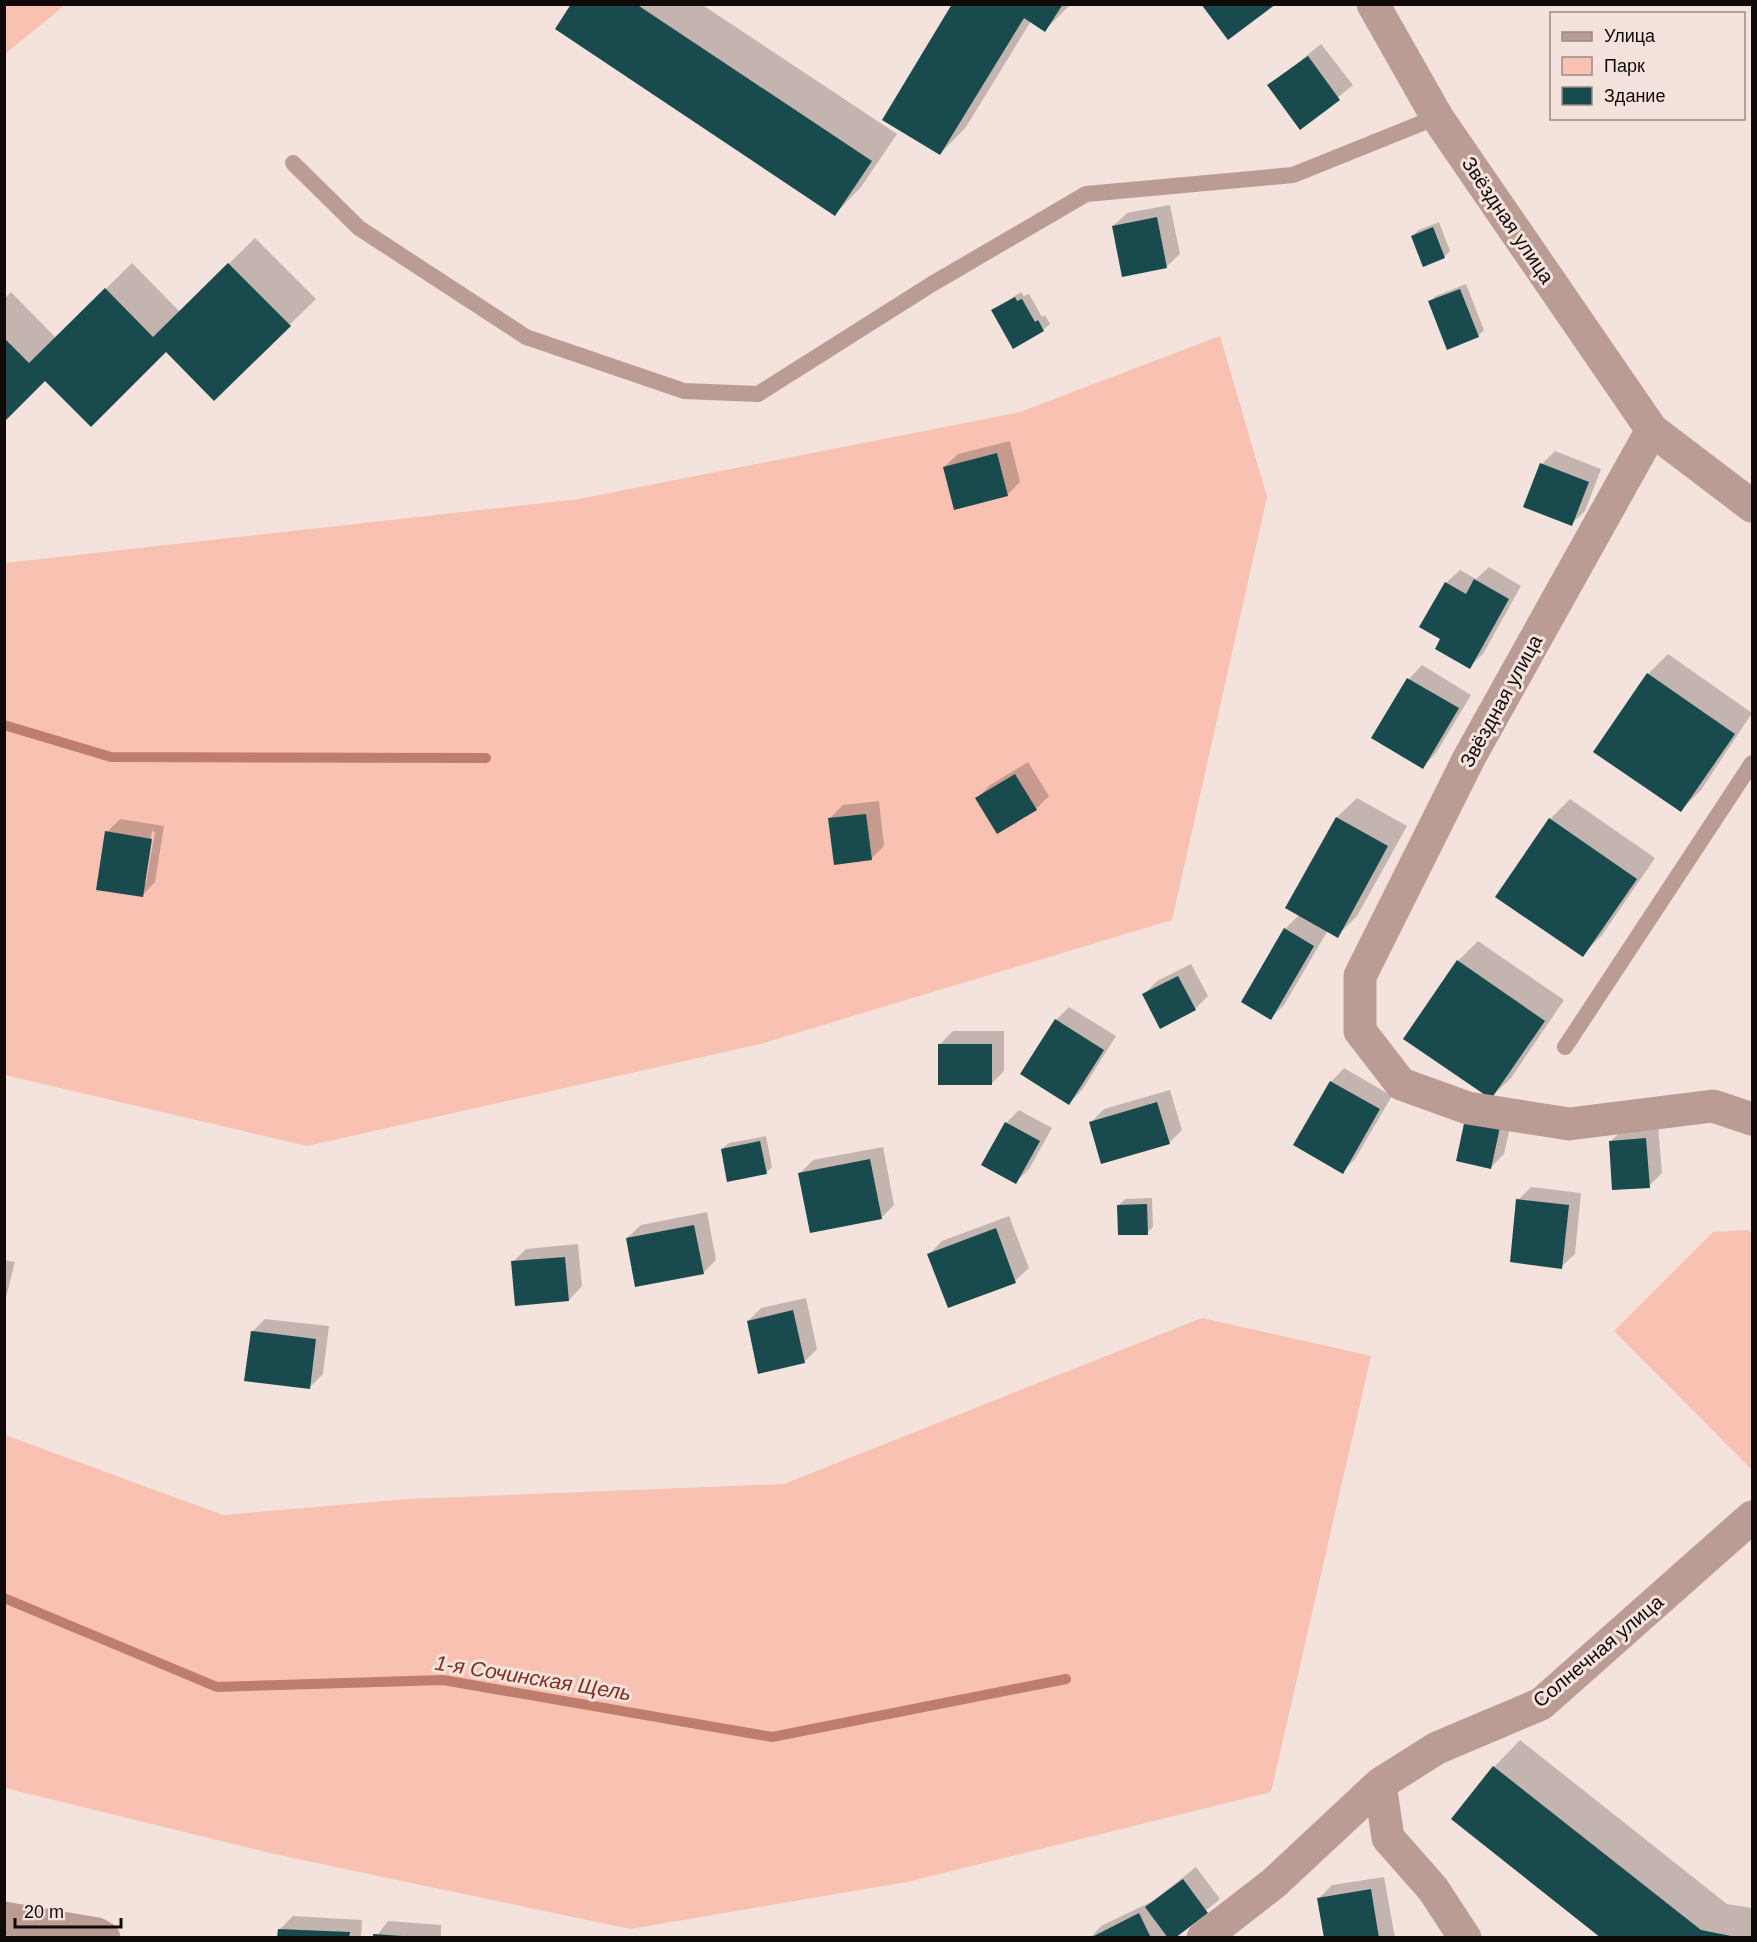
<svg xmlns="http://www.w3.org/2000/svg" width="1757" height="1942" font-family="Arial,sans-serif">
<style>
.green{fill:#f9c1b2}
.shadow{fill:#0003;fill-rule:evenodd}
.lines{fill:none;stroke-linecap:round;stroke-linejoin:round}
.stream{stroke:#bf7e6d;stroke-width:10}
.building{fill:#194a4d}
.service{stroke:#bb9c94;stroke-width:16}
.minor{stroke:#bb9c94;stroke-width:33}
.labels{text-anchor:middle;stroke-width:6;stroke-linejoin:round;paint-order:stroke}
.street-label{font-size:20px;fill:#100a09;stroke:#f4e2dd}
.water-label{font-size:21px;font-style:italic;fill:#802f1c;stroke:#f4e2dd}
</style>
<rect width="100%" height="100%" fill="#f4e2dd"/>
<path class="green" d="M5,4H65V5L5,54Z
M1220,336L1267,497L1172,920L760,1044L307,1146L5,1075V563L579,499L1020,412Z
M1749,1230L1752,1234V1470L1614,1331L1713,1232Z
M1202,1318L1371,1356L1271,1792L907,1882L630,1929L274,1854L5,1788V1435L223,1515L408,1499L784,1484Z"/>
<path class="shadow" d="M573,4H701L897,134L861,187L835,214Z
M954,4H1071L1045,30L1031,21L966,127L940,154Z
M1321,44L1353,85L1301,127L1269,86Z
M1170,205L1180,254L1166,267L1113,226L1127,213Z
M1439,222L1450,251L1444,257L1412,236L1419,230Z
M255,238L316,299L214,399L166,350L45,379L4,419V299L11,292L56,338L132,263L180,312Z
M1466,284L1484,330L1478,336L1429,302L1436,296Z
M1021,292L1024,296L1029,294L1042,317L1045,315L1050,324L1043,330L993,310Z
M1010,441L1020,482L1007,495L944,467L958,454Z
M1555,451L1601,469L1585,511L1571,524L1542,464Z
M1489,567L1521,586L1483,654L1469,667L1442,639L1421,627L1446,583L1460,570L1476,579Z
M1668,654L1752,713L1701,790L1681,810L1648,674Z
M1422,665L1471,695L1436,753L1423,767L1373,737L1409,679Z
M1028,762L1049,796L1036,809L977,798L990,785Z
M1357,798L1407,826L1357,916L1337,936L1328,930L1284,1005L1271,1018L1285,929L1299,915L1337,817Z
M1570,799L1655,858L1602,935L1582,955L1550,819Z
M879,801L884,846L871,859L829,819L843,805Z
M120,819L164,826L155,882L142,896L107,832ZM152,831L155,832L146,883H143Z
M1478,941L1564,1000L1511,1078L1491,1097L1458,961Z
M1191,964L1208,996L1195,1009L1143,995L1157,981Z
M1069,1007L1116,1036L1082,1090L1069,1103L1056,1020Z
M953,1031H1004V1071L991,1084L940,1044Z
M1344,1068L1392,1096L1355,1159L1342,1172L1295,1144L1331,1082Z
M1170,1090L1182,1130L1169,1143L1090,1123L1104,1109Z
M1480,1107L1513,1114L1504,1154L1491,1167Z
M1019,1110L1052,1128L1029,1169L1016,1182L1006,1123Z
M1658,1126L1662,1173L1649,1186L1610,1142L1623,1129Z
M766,1136L772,1167L766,1173L722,1149L729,1143Z
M883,1147L894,1205L881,1218L800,1173L813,1160Z
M1531,1187L1581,1193L1575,1254L1561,1267L1518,1200Z
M1152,1198L1153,1227L1147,1233L1119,1205L1125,1199Z
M707,1212L716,1260L703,1273L627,1238L641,1225Z
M1009,1216L1029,1268L1015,1281L929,1254L942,1241Z
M578,1244L582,1286L569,1300L513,1262L526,1249Z
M4,1260L15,1262L4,1305Z
M806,1298L817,1349L804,1362L748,1321L761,1308Z
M265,1319L329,1326L323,1374L310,1387L252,1332Z
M1520,1740L1727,1904L1752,1908V1938H1603L1453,1819L1494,1767Z
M1196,1867L1220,1899L1172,1938H1090L1101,1926L1153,1901Z
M1384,1877L1395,1938H1326L1319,1898L1332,1885Z
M4,1911L67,1938H4Z
M293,1916L362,1920L361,1938H279V1930Z
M388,1921L441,1925V1938H375Z
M728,1936V1938H674Z"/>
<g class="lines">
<path class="stream" d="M4,725L111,757L486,758
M4,1598L217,1687L443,1680L772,1737L1066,1679"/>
</g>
<path class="building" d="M571,4H636L872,161L835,216L555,29Z
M952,4H1063L1045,32L1024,18L940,155L882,120Z
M1201,4H1276L1228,40Z
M1308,56L1340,100L1300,130L1267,85Z
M1157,217L1167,268L1122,277L1112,226Z
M1433,227L1445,258L1423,267L1411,236Z
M228,263L291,326L214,401L166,352L91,427L45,381L4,422V338L29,363L105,288L153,337Z
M1460,289L1479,337L1447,350L1428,301Z
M1015,297L1017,301L1022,299L1035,322L1038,320L1044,331L1013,349L991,310Z
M997,453L1008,496L954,510L943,467Z
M1540,463L1589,482L1572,526L1523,507Z
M1474,579L1509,599L1470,669L1435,649L1440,639L1419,627L1445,582L1466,594Z
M1647,673L1735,734L1681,812L1593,752Z
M1407,678L1459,708L1423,769L1371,738Z
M1015,774L1037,810L997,834L975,798Z
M866,814L872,860L834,865L828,818Z
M1336,817L1388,846L1338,938L1285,908Z
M1549,818L1637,879L1583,957L1495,897Z
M105,831L152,839L143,897L96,890Z
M1284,928L1314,946L1271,1020L1241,1002Z
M1457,960L1545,1021L1491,1099L1403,1039Z
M1178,976L1196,1010L1160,1029L1142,994Z
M1055,1019L1104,1050L1069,1105L1020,1074Z
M938,1044H992V1085H938Z
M1330,1081L1380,1109L1343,1174L1293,1145Z
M1157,1102L1170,1144L1101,1164L1089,1122Z
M1465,1119L1500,1127L1491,1169L1456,1161Z
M1005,1122L1040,1141L1016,1184L981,1165Z
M1646,1138L1650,1188L1612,1190L1609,1141Z
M760,1141L767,1174L727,1182L721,1149Z
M870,1159L882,1219L810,1233L798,1173Z
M1516,1199L1569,1205L1562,1269L1510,1262Z
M1147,1204L1148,1235H1118L1117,1205Z
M694,1225L704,1274L635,1287L626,1238Z
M996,1228L1016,1283L948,1308L927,1254Z
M565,1257L569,1301L515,1306L511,1261Z
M793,1310L805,1363L758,1374L747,1321Z
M251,1331L316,1339L310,1389L244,1381Z
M1493,1766L1701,1930L1741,1938H1601L1451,1819Z
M1183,1879L1208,1913L1175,1938H1168L1145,1907Z
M1371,1889L1379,1938H1324L1317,1898Z
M1139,1913L1151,1938H1090Z
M278,1929L350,1932L349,1938H277Z
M373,1934L402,1936V1938H373Z"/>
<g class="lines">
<path class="service" d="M293,163L359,228L526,337L684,391L758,394L932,284L1086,194L1293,175L1437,117
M1565,1047L1752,763"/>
<path class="minor" d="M1373,4L1437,117L1652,430L1752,506
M1652,430L1469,758L1360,976V1031L1401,1084L1468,1108L1569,1124L1713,1106L1752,1119
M1380,1784L1388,1838L1433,1889L1465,1938
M4,1918L97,1934L104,1938
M1203,1938L1274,1883L1380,1784L1437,1748L1541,1704L1752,1517"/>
</g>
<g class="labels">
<g class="street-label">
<text transform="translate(1508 220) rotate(56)" y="7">Звёздная улица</text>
<text transform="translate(1501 701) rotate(-61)" y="7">Звёздная улица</text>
<text transform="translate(1598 1651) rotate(-40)" y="7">Солнечная улица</text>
</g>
<g class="water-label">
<text transform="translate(533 1678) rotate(9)" y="7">1-я Сочинская Щель</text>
</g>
</g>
<rect width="1757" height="1942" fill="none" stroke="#100a09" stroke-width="12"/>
<rect x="1550" y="12" width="195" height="108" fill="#f4e2dd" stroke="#998c88" stroke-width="1.5"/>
<rect x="1562" y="32" width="30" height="9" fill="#bb9c94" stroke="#998c88" stroke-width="1.5"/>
<text x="1604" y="42" font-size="18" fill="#100a09">Улица</text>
<rect x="1562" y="57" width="30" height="18" fill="#f9c1b2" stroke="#998c88" stroke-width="1.5"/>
<text x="1604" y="72" font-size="18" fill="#100a09">Парк</text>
<rect x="1562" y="87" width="30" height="18" fill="#194a4d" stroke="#998c88" stroke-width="1.5"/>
<text x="1604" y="102" font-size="18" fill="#100a09">Здание</text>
<path d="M15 1918v9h106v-9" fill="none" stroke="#100a09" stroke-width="3"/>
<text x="24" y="1918" font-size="18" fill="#100a09" stroke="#f4e2dd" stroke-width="4.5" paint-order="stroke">20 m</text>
</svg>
